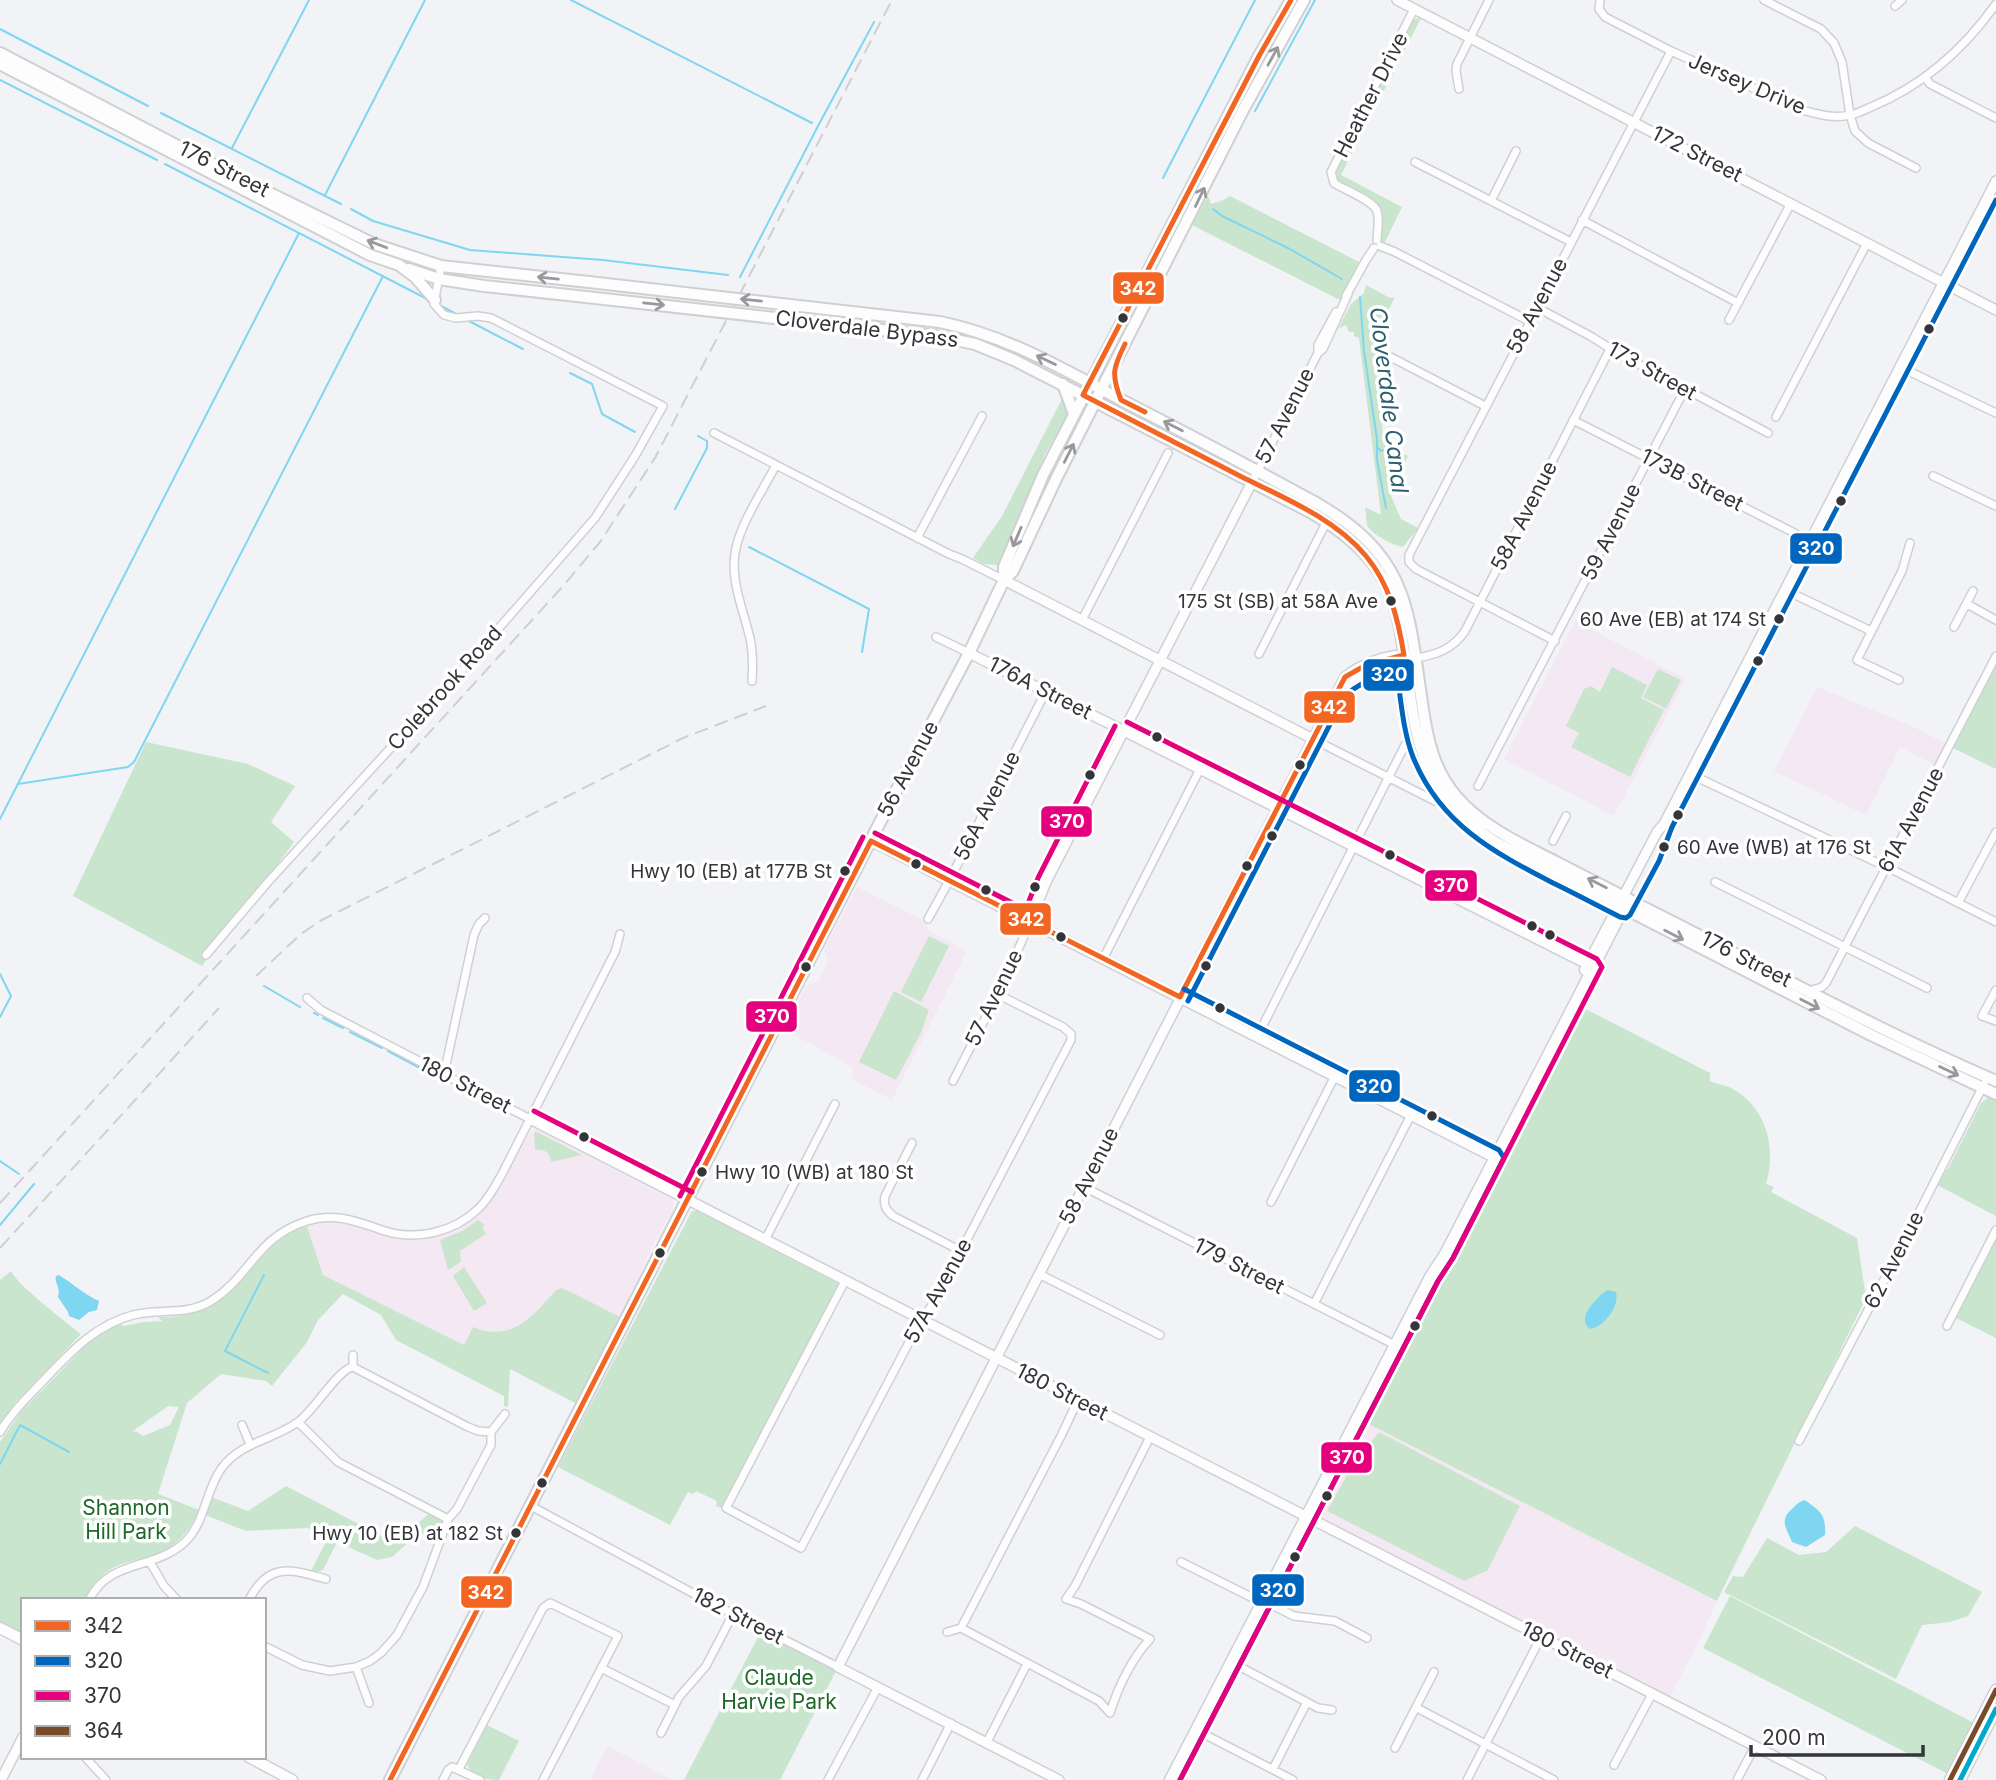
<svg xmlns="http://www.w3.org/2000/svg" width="1996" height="1780" font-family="Inter,sans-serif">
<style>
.education{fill:#f4e9f3}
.green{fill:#c9e5cd;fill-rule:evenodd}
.water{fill:#7fd6f1}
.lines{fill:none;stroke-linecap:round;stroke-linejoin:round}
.stream{stroke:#7fd6f1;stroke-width:2}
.minor-casing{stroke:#cfd0d3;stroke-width:10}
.tertiary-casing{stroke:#cfd0d3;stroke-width:12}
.secondary-casing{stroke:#cfd0d3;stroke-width:13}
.trunk-casing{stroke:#cfd0d3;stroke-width:14}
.minor{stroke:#fdfdfe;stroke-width:7}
.tertiary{stroke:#fdfdfe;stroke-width:9}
.secondary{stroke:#fdfdfe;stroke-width:10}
.trunk{stroke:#fdfdfe;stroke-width:10}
.rail{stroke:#cfcfd1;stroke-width:2;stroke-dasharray:14 7;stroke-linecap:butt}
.trunk-bridge-casing{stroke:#cfd0d3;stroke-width:14;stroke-linecap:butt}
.trunk-bridge{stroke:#fdfdfe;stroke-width:10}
.bus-1-casing{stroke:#fff;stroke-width:10}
.bus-2-casing{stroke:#fff;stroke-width:10}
.bus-3-casing{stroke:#fff;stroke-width:10}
.bus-4-casing{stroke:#fff;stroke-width:10}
.bus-5-casing{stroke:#fff;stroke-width:10}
.bus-1{stroke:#f26522;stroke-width:5}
.bus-2{stroke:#0065bd;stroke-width:5}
.bus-3{stroke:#e5007d;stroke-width:5}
.bus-4{stroke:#7a4b2a;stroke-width:5}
.bus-5{stroke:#00a9ce;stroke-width:5}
.oneway{stroke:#98999b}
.bus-dot{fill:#333538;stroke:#fff;stroke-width:2.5}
.labels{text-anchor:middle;stroke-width:7;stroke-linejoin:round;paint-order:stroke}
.bus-label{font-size:19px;fill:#333538;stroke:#fff;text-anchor:end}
.street-label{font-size:21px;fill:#333538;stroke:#fff}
.park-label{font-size:21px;fill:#1e6829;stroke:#fff}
.water-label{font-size:23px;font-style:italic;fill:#2d5f6f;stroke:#fff}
.line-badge{stroke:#fff;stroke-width:2.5}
.badge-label{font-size:19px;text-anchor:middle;font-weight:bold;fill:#fff}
</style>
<rect width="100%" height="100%" fill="#f1f3f7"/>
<path class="education" d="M1575,621L1686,679L1614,816L1504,759Z
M1817,687L1912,726L1946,744L1935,765L1900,747L1866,815L1774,771Z
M857,887L923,920L930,931L967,951L892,1100L850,1078L854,1069L819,1048L784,1030L807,985L818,982L829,960L824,950Z
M536,1129L673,1200V1211L655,1241L620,1317L569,1291L561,1288L535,1314L517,1328L494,1332L478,1329L464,1345L323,1275L307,1226L327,1222L344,1223L355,1225L388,1237L404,1240L427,1239L452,1232L476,1218L491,1202L529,1133Z
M1363,1421L1717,1601L1696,1647L1670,1696V1700L1638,1684L1636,1680L1320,1519L1317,1516V1509Z
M607,1746L673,1780H590Z"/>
<path class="green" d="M1419,18H1421L1341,175L1402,207L1384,244L1381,240L1382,213L1378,204L1341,184L1337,179L1336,170L1411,24L1413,20Z
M1208,196L1211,204L1221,201L1230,196L1359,262L1340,300L1192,225Z
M1366,285L1390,298L1395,297L1373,340L1384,444L1408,456L1392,487L1391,496L1401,519L1418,528L1403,547C1394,546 1371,534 1367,525C1366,520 1366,512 1365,507L1381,515L1359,338L1354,336V332H1349L1346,325L1338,329L1351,304L1364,293Z
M1064,395L1068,410L1065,418L1044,456L1001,561L997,565L984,564L973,558L1002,516Z
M1996,665V769L1953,748Z
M1612,667L1647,685L1641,698L1664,710L1630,777L1571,747L1579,733L1566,726L1584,689L1591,686L1600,692Z
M1658,669L1681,680L1666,709L1643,697Z
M146,742L248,764L295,786L271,822L294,842L202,966L73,896Z
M929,936L949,946L921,1002L901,992Z
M894,991L929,1010L921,1033L896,1080L859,1062Z
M1578,1005L1710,1073V1081C1716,1084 1724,1085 1731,1088C1766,1106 1777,1148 1766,1184L1774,1187L1771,1192L1857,1238L1866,1298L1717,1601L1363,1421Z
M1989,1097L1996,1099V1216L1937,1185L1950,1165L1981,1103Z
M534,1132H537L582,1155L551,1162C550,1152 545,1149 535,1150Z
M692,1211H697L837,1283L839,1286L723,1508L716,1506L717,1501L696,1491L693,1494L688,1492L670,1525L558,1467Z
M478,1220L485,1225L482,1228L486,1234L460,1251L461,1262L448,1270L440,1240L462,1231Z
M307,1226L323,1275L464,1345L473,1327C512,1343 533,1316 556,1290L561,1288L569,1291L620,1317L577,1404L510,1369L508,1407L504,1406V1396L396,1340L381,1315L343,1294L318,1320L307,1342L272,1386L266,1381L221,1374L187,1403L158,1494L199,1510C189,1533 174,1549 149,1557C133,1561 117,1563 104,1574C95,1581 89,1590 84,1600H23V1635L0,1623V1442L21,1412L92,1339L118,1324L124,1326L143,1322L162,1321L158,1317C183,1318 211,1310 229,1293C257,1268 269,1238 307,1226ZM168,1406L179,1407L170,1425L143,1436L137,1432L133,1431Z
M1996,1237V1338L1954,1317Z
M464,1267L487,1303L474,1311L453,1276Z
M11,1271C16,1284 67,1323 81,1334L15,1403L0,1423V1280Z
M1379,1432L1520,1506L1488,1570L1464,1581L1327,1511L1355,1461Z
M286,1486L395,1543L430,1513L441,1519L443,1525L440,1533L418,1534L392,1557L377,1560L337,1542L323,1570L317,1572L311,1571L328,1538L307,1528L246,1531L205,1515L211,1497L248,1511Z
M1855,1526L1982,1592L1968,1616L1950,1622L1922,1625L1896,1679L1724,1592L1733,1576L1743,1577L1767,1538L1799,1555L1826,1552Z
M1730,1596L1974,1723L1948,1774L1703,1648Z
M761,1631L837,1669L780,1780H684Z
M487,1725L519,1741L499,1780C487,1780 473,1777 467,1765Z"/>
<path class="water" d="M59,1275C72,1283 85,1295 99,1301L97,1310L89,1312L79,1320L69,1316L68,1312L58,1297C61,1287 54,1283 56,1276Z
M1608,1290L1616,1292C1620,1306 1604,1327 1590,1329C1587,1326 1584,1323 1585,1318C1585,1310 1601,1293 1608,1290Z
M1805,1500C1821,1512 1826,1514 1825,1535L1806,1547L1792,1542C1787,1529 1779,1521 1791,1510C1796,1505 1798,1502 1805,1500Z"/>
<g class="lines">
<path class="stream" d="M571,0L812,123
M0,29L148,106
M0,80L157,160
M1255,111L1315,0
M161,113L341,204
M232,148L309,0
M165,164L429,300
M1163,178L1255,0
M325,195L425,0
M351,209L373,221L470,250L603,260L728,275
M1213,209L1222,216L1288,248L1342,279
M740,277L818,126L874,22
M1360,297L1364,351L1377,439V460L1386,508
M441,306L456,314
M469,321L523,349
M570,373L592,384L602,414L635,432
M1378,448L1381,451L1387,449L1395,456L1392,459L1393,461L1401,459
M675,509L707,448V441L698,436
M749,547L869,609L862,652
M18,784L128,767L134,762L383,276
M0,819L299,233
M0,974L11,996L0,1017
M264,986L300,1007
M314,1013L318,1015
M323,1018L343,1028
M350,1032L382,1048
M388,1051L420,1068
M431,1074L437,1077
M0,1161L19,1174
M0,1225L34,1184
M264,1275L225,1351L268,1373
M0,1464L20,1425L69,1452"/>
<g class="minor-casing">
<path id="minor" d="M1600,0L1599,9L1605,17L1671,51L1802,110C1817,114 1834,119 1850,115C1857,114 1864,110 1871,107C1922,86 1964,49 1996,4
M1764,0L1821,29L1834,43L1842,62L1850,115L1855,131L1868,143L1916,168
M1895,6L1902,0
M1925,77L1930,84L1996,118
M1459,89L1456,71L1457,64L1489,0
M1415,162L1571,242
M1491,201L1516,151
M1582,220L1738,303
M1377,240C1377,232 1380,220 1377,211C1373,200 1344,190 1334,183L1331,172L1414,9
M1380,246L1395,252L1529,321
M1346,296L1366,260L1374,248
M1536,307L1592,337L1616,352L1768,433
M1729,320L1791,203
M1377,350L1485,406
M1318,353V345L1336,312
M1900,367L1996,413
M1776,417L1867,243
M1573,420L1810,541
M714,433L949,554L962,559L1004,580
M1933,476L1996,506
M1252,482L1318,353L1323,349L1348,294
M917,538L982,416
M1785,590L1871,631
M1967,604L1996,620
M1082,620L1168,453
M1954,627L1973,591
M936,637L969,653
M1555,641L1416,569L1409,562V555L1671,51
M1259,654L1327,521
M1416,658C1436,655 1453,649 1465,631L1610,349
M1899,680L1857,660L1902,571L1910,543
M752,681C753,666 753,652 750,638C743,609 729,578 736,548C742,521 763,490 776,465
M1313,739L1435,801
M1690,774L1895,871L1996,922
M1478,786L1685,389
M1553,841L1566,816
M1715,882L1927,988
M1958,903L1996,832
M928,919L949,881L1046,691
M206,955L268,882L472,659L595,518L635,456L663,406L491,318L478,316L456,318L444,315L434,304L441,266
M1103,959L1200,769
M1996,990L1982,1016L1996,1021
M1809,991L1822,987L1826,983L1996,656
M307,998L321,1010L530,1119
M1257,1037L1405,745
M444,1074L474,935L479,924L485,918
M953,1081L1006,978L1030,922
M912,1143L885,1196C883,1205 886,1210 893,1216L961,1251
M1084,1187L1395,1345
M1271,1202L1335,1076
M765,1240L835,1104
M1039,1274L1160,1335
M845,1281L726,1508L801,1548L916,1329L936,1299L1071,1040V1034L1063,1027L997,994
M1314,1304L1411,1115
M1947,1326L1996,1230
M353,1355V1367
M353,1367L466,1426L478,1431L491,1432
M298,1422L338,1462L448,1519
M242,1425L250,1444
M0,1432C11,1413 26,1399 41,1383C68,1355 94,1325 133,1315C159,1308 187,1316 211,1301C250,1277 256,1237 307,1221C335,1212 358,1222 385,1231C417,1241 454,1232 478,1209C489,1199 495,1186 502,1174L615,952L620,934
M491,1432L505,1414
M1799,1441L1905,1240L1984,1084
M531,1506L700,1597L838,1667
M150,1562L164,1586L177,1600
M1181,1562L1251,1597L1270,1604L1294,1616L1335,1621L1367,1638
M89,1600C110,1558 155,1571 186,1541C205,1522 206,1490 221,1469C240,1442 273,1440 298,1422C313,1412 339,1368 353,1367
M249,1600C268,1562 291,1569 326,1579
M961,1628L1061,1436L1078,1400
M961,1628L1099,1701L1110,1713
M947,1632L961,1628
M264,1646L302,1665L330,1671L356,1667L370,1661L381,1653L397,1635L423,1587L448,1519L457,1509L491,1445V1432
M1231,1662L1318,1708L1332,1710
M356,1667L369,1703
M601,1668L675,1705
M1417,1708L1554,1780
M1110,1713C1118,1687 1132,1658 1150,1639L1081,1604L1066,1599L1075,1586L1150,1437
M1196,1730L1293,1780
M661,1733L679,1697L706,1666L733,1614
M987,1742L1027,1664
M1395,1748L1434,1672
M85,1757L106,1780
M1614,1765L1652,1694
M459,1769L543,1608L550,1603L618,1636L543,1780
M1273,1769L1307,1702
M443,1780L448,1770L452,1767L480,1780
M828,1780L878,1687
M922,1780L951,1723
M1467,1780L1541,1637
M1737,1780L1755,1746"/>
</g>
<g class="tertiary-casing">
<path id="tertiary" d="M1397,0L1996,310
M1004,580L1313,739
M969,653L1593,967
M1342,685L1376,668L1405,663L1412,660
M871,841L1495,1158
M1623,897L1657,832L1664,824L1996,181
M1030,922L1046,882L1252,482
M530,1119L1821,1780
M1,1780L23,1737
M1059,1780L838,1667L1345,677C1360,665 1390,652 1409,656"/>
</g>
<g class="secondary-casing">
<path id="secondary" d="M1585,970L1622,900
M0,1628L23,1640
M249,1757L292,1780
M1170,1780L1430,1277L1445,1254L1627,902
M1950,1780L1996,1690
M1960,1780L1996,1709"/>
</g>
<g class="trunk-casing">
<path id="trunk" d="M0,53L239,178L374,244L441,266L589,282
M0,64L370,255L399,265L415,277L435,300
M409,269L439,279L484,286L586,297
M940,322C1008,336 1065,370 1125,402C1190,435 1254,469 1318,504C1409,557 1408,609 1422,703C1427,738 1433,769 1456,796C1482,827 1521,844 1556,862C1585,877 1613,891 1641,906C1759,965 1875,1029 1996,1081
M936,336L975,344L1014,360L1312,513C1342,531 1368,551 1385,582C1398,606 1401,633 1405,659C1416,742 1421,793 1495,842L1871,1035L1996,1094
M1063,384L1074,414
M1004,580V567L1043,475L1259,56L1291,0
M390,1780L896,791L969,653L1004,580L1013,571L1056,479L1242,112L1304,0"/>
</g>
<use href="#minor" class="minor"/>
<use href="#tertiary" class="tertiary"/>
<use href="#secondary" class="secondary"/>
<use href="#trunk" class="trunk"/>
<path class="rail" d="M256,976L301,934L320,921L683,738L766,706
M0,1203L564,585L600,542L655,458L892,0
M0,1248L219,1008"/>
<g class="trunk-bridge-casing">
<path id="trunk-bridge" d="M589,282L940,322
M586,297L936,336"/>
</g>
<use href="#trunk-bridge" class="trunk-bridge"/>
<g class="bus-1-casing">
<path id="bus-1" d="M1125,344C1113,368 1111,374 1121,400L1145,412
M871,841L1180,997
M1180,997L1345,677L1366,665L1404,655C1398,619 1390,585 1366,556C1334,518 1284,498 1240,476C1188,449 1135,422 1083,395L1259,56L1291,0
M390,1780L871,841"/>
</g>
<g class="bus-2-casing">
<path id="bus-2" d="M1188,1001L1343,699C1357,682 1377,677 1397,673C1401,701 1403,731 1413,757C1440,824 1493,852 1553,883C1576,894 1598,906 1620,917L1626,918L1630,915L1659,861L1672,827L1996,200
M1180,1780L1438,1281L1453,1258L1504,1158L1499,1150L1184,989"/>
</g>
<g class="bus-3-casing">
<path id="bus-3" d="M1127,722L1597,959L1602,967L1453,1258L1438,1281L1180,1780
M875,833L1034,914
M1022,919L1038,878L1115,726
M534,1111L692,1192
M680,1196L863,837"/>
</g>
<g class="bus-4-casing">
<path id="bus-4" d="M1950,1780L1996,1690"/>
</g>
<g class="bus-5-casing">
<path id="bus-5" d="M1960,1780L1996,1709"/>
</g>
<use href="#bus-1" class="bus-1"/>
<use href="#bus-2" class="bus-2"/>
<use href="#bus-3" class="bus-3"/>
<use href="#bus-4" class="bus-4"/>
<use href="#bus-5" class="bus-5"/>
</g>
<defs><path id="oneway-shaft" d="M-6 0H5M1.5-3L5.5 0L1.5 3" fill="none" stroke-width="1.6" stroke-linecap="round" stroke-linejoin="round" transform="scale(1.75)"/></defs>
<g class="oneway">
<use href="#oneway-shaft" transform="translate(1273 56) rotate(-61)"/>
<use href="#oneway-shaft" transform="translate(1200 197) rotate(-64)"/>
<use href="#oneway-shaft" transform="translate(377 244) rotate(-159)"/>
<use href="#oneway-shaft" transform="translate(548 278) rotate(-174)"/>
<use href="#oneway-shaft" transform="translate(751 300) rotate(-174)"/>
<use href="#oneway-shaft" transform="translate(654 304) rotate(6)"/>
<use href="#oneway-shaft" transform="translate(1046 360) rotate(-154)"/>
<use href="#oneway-shaft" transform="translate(1173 426) rotate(-153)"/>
<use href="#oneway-shaft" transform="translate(1069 453) rotate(-63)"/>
<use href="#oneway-shaft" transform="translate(1017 537) rotate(113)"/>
<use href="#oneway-shaft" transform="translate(1597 883) rotate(-153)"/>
<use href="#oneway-shaft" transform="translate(1674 935) rotate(27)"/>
<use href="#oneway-shaft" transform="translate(1810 1004) rotate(27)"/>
<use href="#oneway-shaft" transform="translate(1949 1071) rotate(25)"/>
</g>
<g class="bus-dot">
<circle cx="1123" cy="318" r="6"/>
<circle cx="1929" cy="329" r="6"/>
<circle cx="1841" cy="501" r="6"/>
<circle cx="1391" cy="601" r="6"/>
<circle cx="1779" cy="619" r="6"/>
<circle cx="1758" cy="661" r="6"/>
<circle cx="1157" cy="737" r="6"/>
<circle cx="1300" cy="765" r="6"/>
<circle cx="1090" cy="775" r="6"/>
<circle cx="1678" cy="815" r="6"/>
<circle cx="1272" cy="836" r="6"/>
<circle cx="1664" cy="847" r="6"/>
<circle cx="1390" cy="855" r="6"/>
<circle cx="916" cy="864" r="6"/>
<circle cx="1247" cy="866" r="6"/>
<circle cx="845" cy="871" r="6"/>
<circle cx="1035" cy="887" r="6"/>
<circle cx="986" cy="890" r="6"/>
<circle cx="1532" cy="926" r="6"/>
<circle cx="1550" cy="935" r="6"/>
<circle cx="1061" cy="937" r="6"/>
<circle cx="1206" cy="966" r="6"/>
<circle cx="806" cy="967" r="6"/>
<circle cx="1220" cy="1008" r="6"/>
<circle cx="1432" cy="1116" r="6"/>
<circle cx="584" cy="1137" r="6"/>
<circle cx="702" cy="1172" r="6"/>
<circle cx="660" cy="1253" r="6"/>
<circle cx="1415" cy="1326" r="6"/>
<circle cx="542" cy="1483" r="6"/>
<circle cx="1327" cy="1496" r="6"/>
<circle cx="516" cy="1533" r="6"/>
<circle cx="1295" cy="1557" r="6"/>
</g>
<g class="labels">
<g class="bus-label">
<text x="1378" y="608">175 St (SB) at 58A Ave</text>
<text x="1766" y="626">60 Ave (EB) at 174 St</text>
<text x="1677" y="854" text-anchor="start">60 Ave (WB) at 176 St</text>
<text x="832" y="878">Hwy 10 (EB) at 177B St</text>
<text x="715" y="1179" text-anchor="start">Hwy 10 (WB) at 180 St</text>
<text x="503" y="1540">Hwy 10 (EB) at 182 St</text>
</g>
<g class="street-label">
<text transform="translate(1747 84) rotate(23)" y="7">Jersey Drive</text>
<text transform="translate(1371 95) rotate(-63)" y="7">Heather Drive</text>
<text transform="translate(1697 154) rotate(27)" y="7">172 Street</text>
<text transform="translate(224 169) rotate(27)" y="7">176 Street</text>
<text transform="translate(1537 306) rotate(-62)" y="7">58 Avenue</text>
<text transform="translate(867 329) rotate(7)" y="7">Cloverdale Bypass</text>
<text transform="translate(1652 371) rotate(29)" y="7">173 Street</text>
<text transform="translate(1285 416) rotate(-63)" y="7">57 Avenue</text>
<text transform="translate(1692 480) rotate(27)" y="7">173B Street</text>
<text transform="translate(1524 516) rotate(-63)" y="7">58A Avenue</text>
<text transform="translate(1611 532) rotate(-63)" y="7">59 Avenue</text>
<text transform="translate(445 688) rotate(-48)" y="7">Colebrook Road</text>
<text transform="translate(1040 688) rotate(27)" y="7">176A Street</text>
<text transform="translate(908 769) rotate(-62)" y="7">56 Avenue</text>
<text transform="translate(987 806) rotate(-63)" y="7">56A Avenue</text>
<text transform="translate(1911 820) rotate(-62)" y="7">61A Avenue</text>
<text transform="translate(1746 959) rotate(27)" y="7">176 Street</text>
<text transform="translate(994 998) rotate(-64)" y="7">57 Avenue</text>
<text transform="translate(465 1085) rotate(27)" y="7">180 Street</text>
<text transform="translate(1089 1176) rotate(-63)" y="7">58 Avenue</text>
<text transform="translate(1894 1260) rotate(-63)" y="7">62 Avenue</text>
<text transform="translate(1239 1266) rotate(27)" y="7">179 Street</text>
<text transform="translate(938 1291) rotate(-61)" y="7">57A Avenue</text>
<text transform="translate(1062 1392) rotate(27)" y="7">180 Street</text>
<text transform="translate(738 1616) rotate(27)" y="7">182 Street</text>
<text transform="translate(1567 1650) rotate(27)" y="7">180 Street</text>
</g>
<g class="park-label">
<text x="126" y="1515">Shannon<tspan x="126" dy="24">Hill Park</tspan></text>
<text x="779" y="1685">Claude<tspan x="779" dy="24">Harvie Park</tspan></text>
</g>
<g class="water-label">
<text transform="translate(1389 400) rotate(83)" y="8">Cloverdale Canal</text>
</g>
</g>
<g class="line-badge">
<rect x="1112" y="271" width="53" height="34" rx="7" fill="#f26522"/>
<rect x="1789" y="532" width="54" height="33" rx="7" fill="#0065bd"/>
<rect x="1362" y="658" width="53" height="34" rx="7" fill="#0065bd"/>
<rect x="1303" y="690" width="53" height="34" rx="7" fill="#f26522"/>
<rect x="1040" y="805" width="53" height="33" rx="7" fill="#e5007d"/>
<rect x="1424" y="869" width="54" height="33" rx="7" fill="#e5007d"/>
<rect x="999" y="902" width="53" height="34" rx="7" fill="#f26522"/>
<rect x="745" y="1000" width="53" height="33" rx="7" fill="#e5007d"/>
<rect x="1348" y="1069" width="53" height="34" rx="7" fill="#0065bd"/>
<rect x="1320" y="1441" width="53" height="33" rx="7" fill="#e5007d"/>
<rect x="1251" y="1573" width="54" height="34" rx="7" fill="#0065bd"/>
<rect x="460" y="1575" width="53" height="34" rx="7" fill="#f26522"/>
</g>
<g class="badge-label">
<text x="1138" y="295">342</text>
<text x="1816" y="555">320</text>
<text x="1389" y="681">320</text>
<text x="1329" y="714">342</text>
<text x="1067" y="828">370</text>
<text x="1451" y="892">370</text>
<text x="1026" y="926">342</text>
<text x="772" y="1023">370</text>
<text x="1374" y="1093">320</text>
<text x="1347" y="1464">370</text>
<text x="1278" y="1597">320</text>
<text x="486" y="1599">342</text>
</g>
<rect x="21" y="1598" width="245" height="161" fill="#ffffff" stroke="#adaeaf" stroke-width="2"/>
<rect x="35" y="1621" width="35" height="10" fill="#f26522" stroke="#adaeaf" stroke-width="2"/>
<text x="84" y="1633" font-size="21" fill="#333538">342</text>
<rect x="35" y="1656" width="35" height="10" fill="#0065bd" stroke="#adaeaf" stroke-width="2"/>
<text x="84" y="1668" font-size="21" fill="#333538">320</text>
<rect x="35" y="1691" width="35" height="10" fill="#e5007d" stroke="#adaeaf" stroke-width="2"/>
<text x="84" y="1703" font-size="21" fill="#333538">370</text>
<rect x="35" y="1726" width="35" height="10" fill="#7a4b2a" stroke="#adaeaf" stroke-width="2"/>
<text x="84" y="1738" font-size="21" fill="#333538">364</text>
<path d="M1751 1745v10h172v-10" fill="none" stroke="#333538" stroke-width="3.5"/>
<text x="1762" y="1745" font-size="21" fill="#333538" stroke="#ffffff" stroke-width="5" paint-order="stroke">200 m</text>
</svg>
